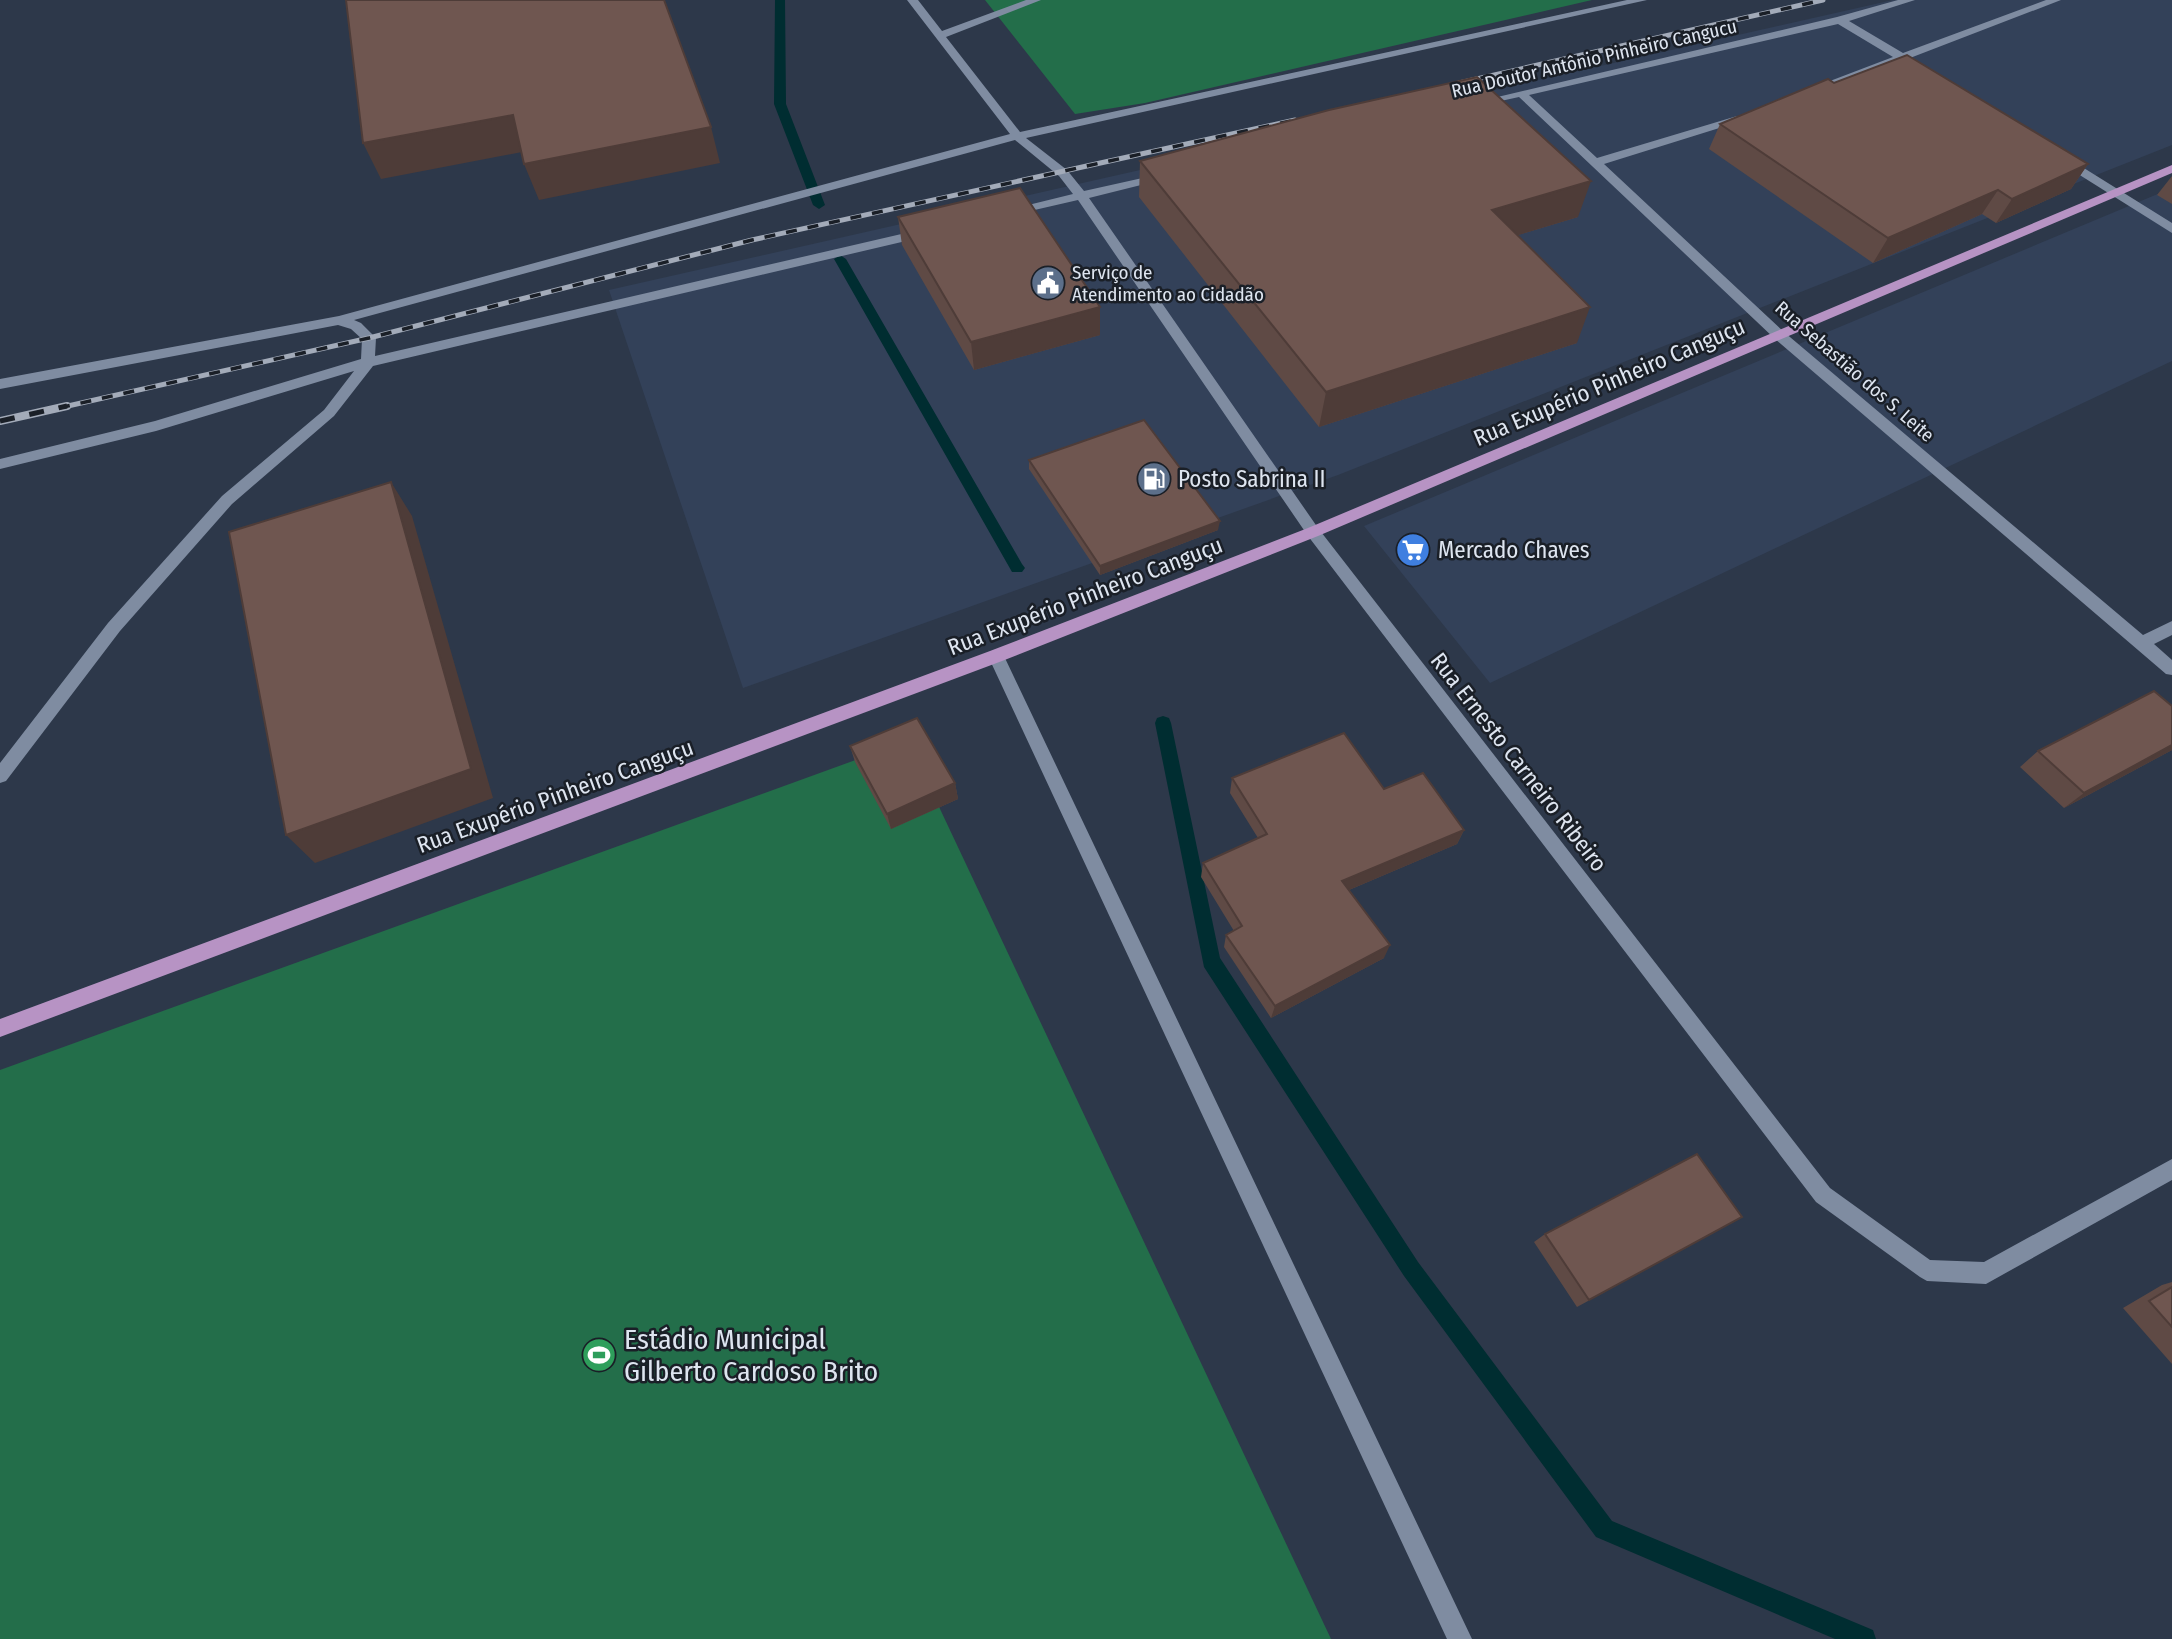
<svg xmlns="http://www.w3.org/2000/svg" width="2172" height="1639" font-family="'Fira Sans Condensed',sans-serif">
<style>
.built{fill:#334159}
.green{fill:#236e4a}
.lines{fill:none;stroke-linecap:round;stroke-linejoin:round}
.stream{fill:#002d31;fill-rule:evenodd}
.minor{fill:#7f8ca1;fill-rule:evenodd}
.major{fill:#b793c4;fill-rule:evenodd}
.rail-far1-casing{stroke:#a3abb9;stroke-width:5}
.rail-casing{stroke:#a3abb9;stroke-width:8}
.rail-far1{stroke:#1a1f27;stroke-width:3.5;stroke-dasharray:11;stroke-linecap:butt}
.rail{stroke:#1a1f27;stroke-width:5;stroke-dasharray:15;stroke-linecap:butt}
.wall{fill:#5f4a45}
.shaded-wall{fill:#4e3c38}
.building{fill:#6f5650;stroke:#4e3c38;stroke-width:2}
.labels{text-anchor:middle;stroke-width:5;stroke-linejoin:round;paint-order:stroke}
.far-street-label{font-size:19px;fill:#dee5f0;stroke:#1a1f27}
.far-poi-label{font-size:19px;fill:#dee5f0;stroke:#1a1f27;text-anchor:start}
.street-label{font-size:23px;fill:#dee5f0;stroke:#1a1f27}
.poi-label{font-size:23px;fill:#dee5f0;stroke:#1a1f27;text-anchor:start}
.near-poi-label{font-size:28px;fill:#dee5f0;stroke:#1a1f27;text-anchor:start}
</style>
<rect width="100%" height="100%" fill="#2d384a"/>
<path class="built" d="M1893,0H2172V145L1338,475L743,688L609,290Z
M2172,188V361L1490,683L1364,526Z"/>
<path class="green" d="M985,0H1592L1145,103L1075,114Z
M908,741L1331,1639H0V1070Z"/>
<g class="lines">
<path class="stream" d="M775,0H785L786,104L825,205L819,209L813,205L774,104Z
M840,255L846,259L1022,564L1025,568L1022,572H1012L834,259Z
M1163,716L1169,718L1171,723L1220,958L1418,1262L1612,1521L1873,1630L1876,1639H1835L1596,1537L1404,1276L1204,967L1155,723L1157,718Z"/>
<path class="minor" d="M907,0H918L942,31L1026,0H1041L946,37L1020,132L1627,0H1647L1026,138L1067,170L1084,191L1165,173V179L1089,198L1318,528L1830,1188L1930,1260L1984,1262L2172,1159V1180L1986,1284L1927,1281L1920,1277L1816,1202L1308,536L1078,200L1008,216V210L1073,194L1059,176L1015,140L354,320L361,323L376,338L375,356L923,229L929,233L923,237L373,366L334,416L232,504L120,631L6,781L0,783V763L108,623L222,496L324,410L354,371L156,431L0,469V459L155,421L361,359L362,339L351,329L338,325L0,389V379L339,316L1010,134Z
M1898,0H1915L1849,21L1903,53L2046,0H2061L1910,58V62H1901L1813,94L1809,93V89L1893,57L1838,24L1529,95L1597,158L1737,116H1745V120L1604,164L1784,332L2143,635L2172,621V635L2154,644L2172,660V675L2166,674L1774,338L1519,97L1478,106L1472,103L1837,17Z
M2063,155L2172,223V233L2059,162V156Z
M996,650L1004,656L1472,1639H1447L988,656Z"/>
<path class="major" d="M2172,165V173L1318,536L1002,661L0,1037V1019L990,651L1308,528Z"/>
<g class="rail-far1-casing">
<path id="rail-far1" d="M1459,83L1823,0
M59,408L369,338L752,240L1295,120"/>
</g>
<g class="rail-casing">
<path id="rail" d="M0,421L67,406"/>
</g>
<use href="#rail-far1" class="rail-far1"/>
<use href="#rail" class="rail"/>
</g>
<path class="wall" d="M1834,83L2088,164L2071,189L1996,223L1982,214L1873,263L1709,149L1720,124Z
M1140,161L1578,217L1518,235L1577,343L1319,427L1139,197Z
M2172,176V204L2157,195Z
M898,217L1100,307V335L974,370L902,245Z
M1029,460L1218,530L1100,575L1029,469Z
M850,746L955,783L958,799L891,829L855,762Z
M2172,750L2064,808L2020,767L2038,751Z
M1232,778L1384,789L1464,830L1457,844L1349,890L1384,958L1271,1018L1224,947L1226,935L1234,931L1201,877L1203,863L1258,838L1230,793Z
M1742,1217L1577,1307L1534,1242L1545,1234Z
M2172,1282V1364L2123,1308L2162,1285Z"/>
<path class="shaded-wall" d="M513,115L527,151L381,179L363,143Z
M711,127L720,163L539,200L524,164Z
M2088,164L2071,189L1996,223L2012,199Z
M1591,181L1578,217L1482,246L1492,210Z
M1998,190L1982,214L1873,263L1888,238Z
M1100,307V335L974,370L971,342Z
M1590,307L1577,343L1319,427L1326,392Z
M391,482L412,516L493,798L315,863L286,835Z
M1220,521L1218,530L1100,575V566Z
M2172,745V750L2064,808L2084,793Z
M955,783L958,799L891,829L887,814Z
M1464,830L1457,844L1337,895L1342,881Z
M1390,945L1384,958L1271,1018L1275,1006Z"/>
<path class="building" d="M346,0H664L711,127L524,164L513,115L363,143Z
M1907,55L2088,164L2012,199L1998,190L1888,238L1720,124L1828,79L1834,83Z
M1477,77L1591,181L1492,210L1590,307L1326,392L1140,161L1329,110Z
M1020,188L1100,307L971,342L898,217Z
M1144,420L1220,521L1100,566L1029,460Z
M391,482L471,769L286,835L229,532Z
M2154,691L2172,706V745L2084,793L2038,751Z
M917,718L955,783L887,814L850,746Z
M1344,733L1384,789L1423,773L1464,830L1342,881L1390,945L1275,1006L1226,935L1242,926L1203,863L1267,834L1232,778Z
M1697,1154L1742,1217L1589,1300L1545,1234Z
M2172,1287V1327L2149,1301Z"/>
<defs>
<g id="civic-disc" transform="scale(1.75)"><circle r="9.5" fill="#5c6f8a" stroke="#1a1f27"/><path d="M-.6-6.5H3V-4.5H.6V-3L4-1V1h2V6H-6V1h2V-1L-.6-3ZM-1.2 2.5V6h2.4V2.5Z" fill="#fff"/></g>
<g id="fuel-disc" transform="scale(1.75)"><circle r="9.5" fill="#5c6f8a" stroke="#1a1f27"/><path d="M-5.5-6h7V0h2V4h1.3V-2.5L3-4.5l.8-.8L6-3V5H2.5V1h-1V6h-7ZM-4.2-4.7v3.2H.2V-4.7Z" fill="#fff"/></g>
<g id="supermarket-disc" transform="scale(1.75)"><circle r="9.5" fill="#3f7fe0" stroke="#1a1f27"/><path d="M-6-5.5h2.5l.6 2H6L4.5 2H-2.5L-4.4-4H-6ZM-1.5 3.2a1.3 1.3 0 1 0 .1 0ZM3 3.2a1.3 1.3 0 1 0 .1 0Z" fill="#fff"/></g>
<g id="stadium-disc" transform="scale(1.75)"><circle r="9.5" fill="#2e9e5b" stroke="#1a1f27"/><path d="M0-5a6.5 5 0 1 0 0 10a6.5 5 0 1 0 0-10ZM-3.5-1.8h7v3.6h-7Z" fill="#fff"/></g>
</defs>
<g fill-rule="evenodd">
<use href="#civic-disc" x="1048" y="283"/>
<use href="#fuel-disc" x="1154" y="479"/>
<use href="#supermarket-disc" x="1413" y="550"/>
<use href="#stadium-disc" x="599" y="1355"/>
</g>
<g class="labels">
<g class="far-street-label">
<text transform="translate(1594 58) rotate(-13)" y="7">Rua Doutor Antônio Pinheiro Cangucu</text>
<text transform="translate(1855 371) rotate(41)" y="7">Rua Sebastião dos S. Leite</text>
</g>
<g class="far-poi-label">
<text x="1072" y="279">Serviço de<tspan x="1072" dy="22">Atendimento ao Cidadão</tspan></text>
</g>
<g class="street-label">
<text transform="translate(1609 382) rotate(-23)" y="8">Rua Exupério Pinheiro Canguçu</text>
<text transform="translate(1085 596) rotate(-21)" y="8">Rua Exupério Pinheiro Canguçu</text>
<text transform="translate(1519 762) rotate(52)" y="8">Rua Ernesto Carneiro Ribeiro</text>
<text transform="translate(555 796) rotate(-20)" y="8">Rua Exupério Pinheiro Canguçu</text>
</g>
<g class="poi-label">
<text x="1178" y="487">Posto Sabrina II</text>
<text x="1438" y="558">Mercado Chaves</text>
</g>
<g class="near-poi-label">
<text x="624" y="1349">Estádio Municipal<tspan x="624" dy="32">Gilberto Cardoso Brito</tspan></text>
</g>
</g>
</svg>
